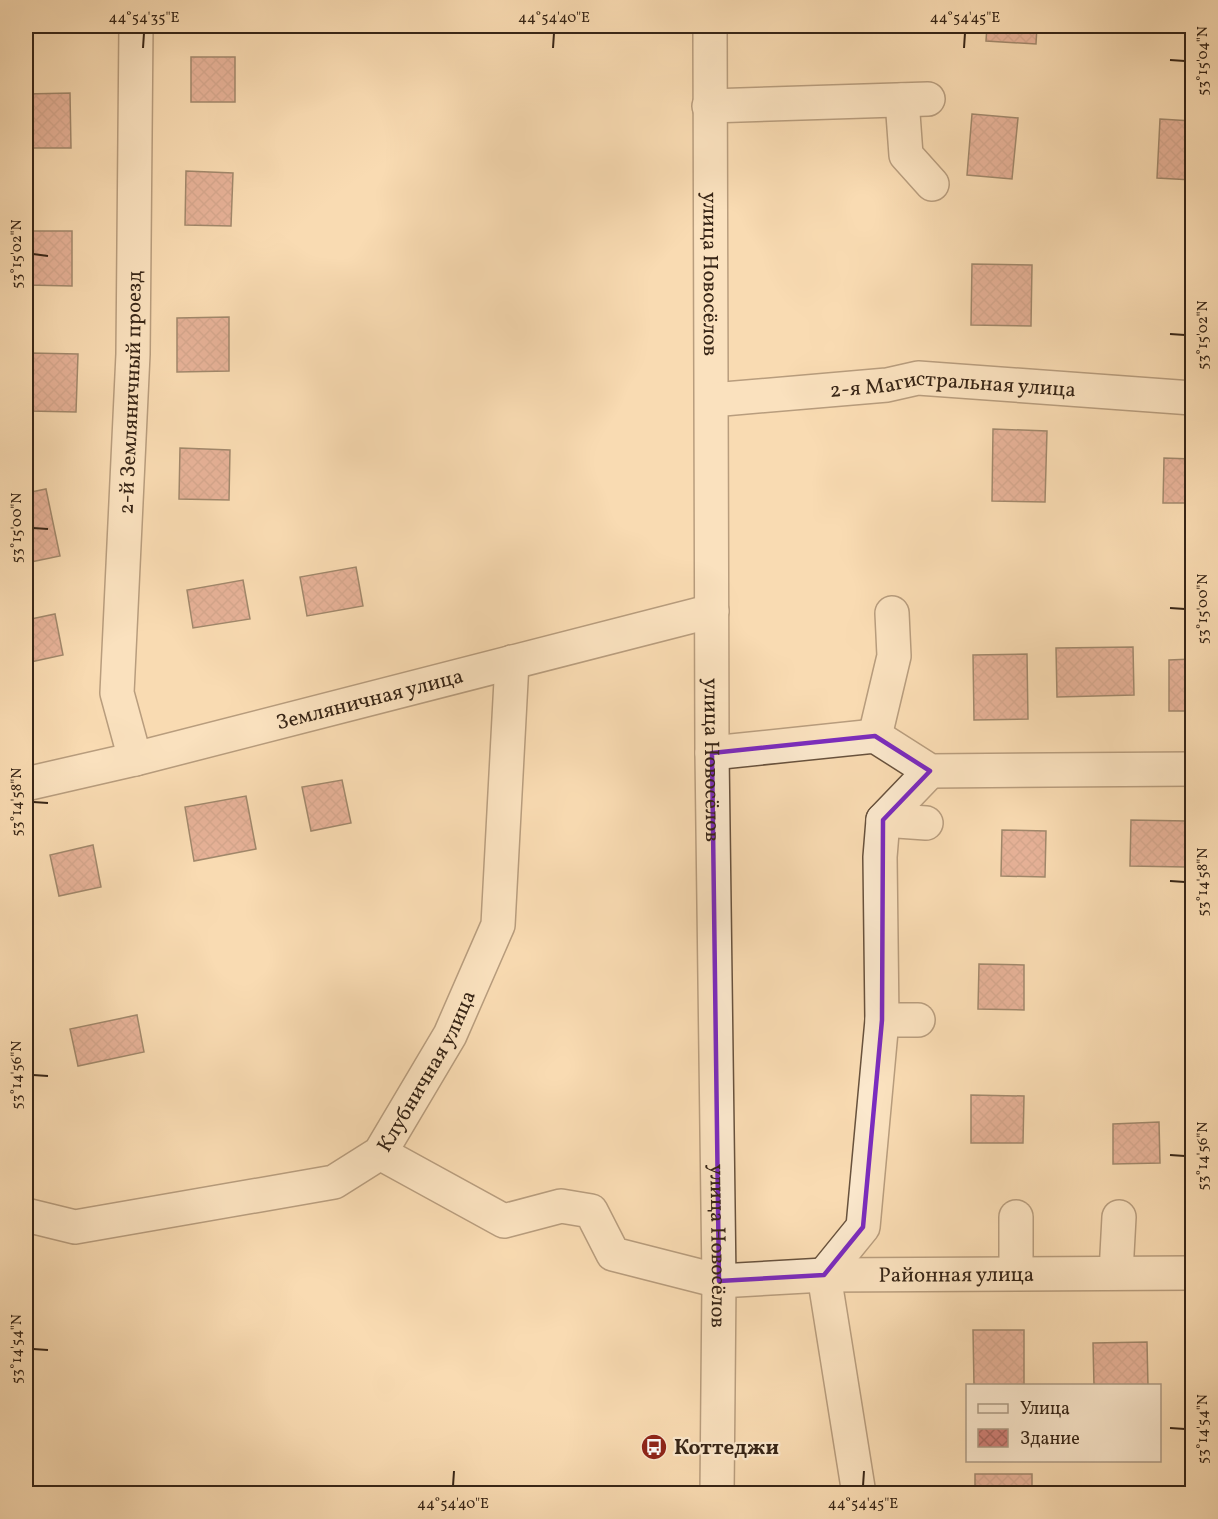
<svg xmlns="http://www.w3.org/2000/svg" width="1218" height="1519" font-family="Vollkorn,serif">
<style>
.building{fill:url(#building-cross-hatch);stroke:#372516;stroke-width:1.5}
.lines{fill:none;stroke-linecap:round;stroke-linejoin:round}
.minor-casing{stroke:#68523d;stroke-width:36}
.minor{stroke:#fbe8cd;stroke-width:33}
.marked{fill:none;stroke:#7b2cbf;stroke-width:4.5;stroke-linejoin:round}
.ticks{fill:none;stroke:#372516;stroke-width:2}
.labels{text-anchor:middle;stroke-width:4.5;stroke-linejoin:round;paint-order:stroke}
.street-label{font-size:21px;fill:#372516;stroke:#fbe8cd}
.poi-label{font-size:21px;font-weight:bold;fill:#372516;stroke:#fbe8cd;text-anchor:start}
.neatline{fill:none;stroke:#372516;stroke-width:2}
.ticks-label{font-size:15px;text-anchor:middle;fill:#372516}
</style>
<defs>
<pattern id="building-cross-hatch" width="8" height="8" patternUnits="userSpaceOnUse" patternTransform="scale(1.5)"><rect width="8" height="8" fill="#d08078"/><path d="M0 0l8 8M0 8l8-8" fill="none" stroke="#aa6961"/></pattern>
</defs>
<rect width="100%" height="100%" fill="#f9dbb2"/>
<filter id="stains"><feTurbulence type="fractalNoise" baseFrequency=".00333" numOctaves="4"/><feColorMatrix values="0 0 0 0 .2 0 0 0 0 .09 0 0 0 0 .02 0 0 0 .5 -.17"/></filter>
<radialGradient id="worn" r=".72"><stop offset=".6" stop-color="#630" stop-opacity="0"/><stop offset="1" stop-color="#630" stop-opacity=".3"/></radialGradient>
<path class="building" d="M987,26H1037L1036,44L986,41Z
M191,57H235V102H191Z
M70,93L71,148H26V94Z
M972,114L1018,118L1012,179L967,175Z
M1160,119L1192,121V180L1157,178Z
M186,171L233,173L231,226L185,225Z
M27,231H72V286L27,285Z
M972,264L1032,265L1031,326L971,325Z
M229,317V371L177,372V318Z
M30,353L78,354L76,412L29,411Z
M993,429L1047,431L1045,502L992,501Z
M180,448L230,450L229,500L179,499Z
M1164,458L1192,459V503H1163Z
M46,489L60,556L26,563V493Z
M356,567L363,606L307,616L300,577Z
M243,580L250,619L193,628L187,590Z
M55,614L63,655L26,663V620Z
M1133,647L1134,695L1057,697L1056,648Z
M1027,654L1028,719L974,720L973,655Z
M1192,659V711H1169V660Z
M342,780L351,823L311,831L302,787Z
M246,796L256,849L194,861L185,807Z
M1131,820L1187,821L1186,867L1130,866Z
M1002,830L1046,831L1045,877L1001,876Z
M93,845L101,887L59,896L50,855Z
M979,964L1024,965V1010L978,1009Z
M137,1015L144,1052L78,1066L70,1029Z
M971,1095L1024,1096L1023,1143H971Z
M1159,1122L1160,1163L1113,1164V1124Z
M973,1330H1024V1386H974Z
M1147,1342L1148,1386H1094L1093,1343Z
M975,1474H1032V1494H975Z"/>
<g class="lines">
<g class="minor-casing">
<g id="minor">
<path id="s1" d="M710,26L712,753L719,1281L717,1494"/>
<path d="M902,100L906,155L932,184"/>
<path d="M709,106L928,99"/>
<path id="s2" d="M712,400L887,385L918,378L1192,398"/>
<path d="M875,736L894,656L892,613"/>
<path d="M712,753L875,736L930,771L1192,769"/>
<path id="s3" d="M135,759L117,693L133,354L136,26"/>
<path id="s4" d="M26,784L135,759L712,611"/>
<path d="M883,820L926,823"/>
<path d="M882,1020H918"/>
<path id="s5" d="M380,1153L504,1221L561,1206L591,1211L613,1254L719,1281L824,1275L1192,1273"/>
<path id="s6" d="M26,1215L75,1227L334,1182L380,1153L450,1035L498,925L512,662"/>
<path d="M1016,1273V1217"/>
<path d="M1116,1273L1119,1217"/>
<path d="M859,1494L824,1275L863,1227L882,1020L880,857L883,820L930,771"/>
</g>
</g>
<use href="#minor" class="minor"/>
</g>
<path d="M0 0H1218V1519H0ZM875,736L930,771L883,820L882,1020L863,1227L824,1275L719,1281L712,753Z" fill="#f9dbb2" fill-opacity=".55" fill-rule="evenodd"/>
<path class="marked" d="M875,736L930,771L883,820L882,1020L863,1227L824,1275L719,1281L712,753Z"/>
<path class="ticks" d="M143,48L144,33M553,48L554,33M964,48L965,33M1170,60L1185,61M33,254L48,256M1170,334L1185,335M33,528L48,529M1170,608L1185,609M33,802L48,803M1170,881L1185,882M33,1075L48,1076M1170,1155L1185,1156M33,1349L48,1350M1170,1428L1185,1429M453,1486L454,1471M863,1486L864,1471"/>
<defs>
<g id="bus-disc" transform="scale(1.35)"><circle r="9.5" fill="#8f2418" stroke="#fbe8cd"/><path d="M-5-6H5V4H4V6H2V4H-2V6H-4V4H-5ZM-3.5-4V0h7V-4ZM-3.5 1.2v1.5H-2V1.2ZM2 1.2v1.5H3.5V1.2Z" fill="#fff"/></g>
</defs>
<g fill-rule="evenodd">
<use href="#bus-disc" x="654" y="1447"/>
</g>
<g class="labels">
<g class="street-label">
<text dy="7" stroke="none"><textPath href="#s1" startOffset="248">улица Новосёлов</textPath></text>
<text dy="7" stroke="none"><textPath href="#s2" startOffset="242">2-я Магистральная улица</textPath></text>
<text dy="7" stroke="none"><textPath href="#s3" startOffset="369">2-й Земляничный проезд</textPath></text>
<text dy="7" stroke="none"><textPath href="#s4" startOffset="354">Земляничная улица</textPath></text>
<text dy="7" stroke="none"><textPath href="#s1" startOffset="734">улица Новосёлов</textPath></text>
<text dy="7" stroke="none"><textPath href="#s6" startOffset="462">Клубничная улица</textPath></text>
<text dy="7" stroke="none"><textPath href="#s1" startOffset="1220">улица Новосёлов</textPath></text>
<text dy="7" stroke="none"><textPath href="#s5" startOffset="626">Районная улица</textPath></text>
</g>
<g class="poi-label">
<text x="674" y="1454">Коттеджи</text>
</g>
</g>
<rect width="1218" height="1519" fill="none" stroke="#f9dbb2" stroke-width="66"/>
<rect x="966" y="1384" width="195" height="78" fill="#fbe8cd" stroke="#ad9a84" stroke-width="1.5"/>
<rect x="978" y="1404" width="30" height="9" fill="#fbe8cd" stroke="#ad9a84" stroke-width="1.5"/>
<text x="1020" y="1414" font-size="18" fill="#372516">Улица</text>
<rect x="978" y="1429" width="30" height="18" fill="url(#building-cross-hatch)" stroke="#ad9a84" stroke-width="1.5"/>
<text x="1020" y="1444" font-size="18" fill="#372516">Здание</text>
<rect x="33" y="33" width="1152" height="1453" class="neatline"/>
<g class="ticks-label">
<text x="144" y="22">44°54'35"E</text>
<text x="554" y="22">44°54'40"E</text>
<text x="965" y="22">44°54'45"E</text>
<text transform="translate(1202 61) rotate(-90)" y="5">53°15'04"N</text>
<text transform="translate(16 254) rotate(-90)" y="5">53°15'02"N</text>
<text transform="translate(1202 335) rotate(-90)" y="5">53°15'02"N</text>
<text transform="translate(16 528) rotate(-90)" y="5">53°15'00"N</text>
<text transform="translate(1202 609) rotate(-90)" y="5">53°15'00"N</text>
<text transform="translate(16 802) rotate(-90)" y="5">53°14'58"N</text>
<text transform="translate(1202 882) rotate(-90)" y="5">53°14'58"N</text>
<text transform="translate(16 1075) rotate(-90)" y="5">53°14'56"N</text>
<text transform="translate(1202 1156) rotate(-90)" y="5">53°14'56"N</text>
<text transform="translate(16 1349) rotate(-90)" y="5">53°14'54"N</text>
<text transform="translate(1202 1429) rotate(-90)" y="5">53°14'54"N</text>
<text x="453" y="1508">44°54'40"E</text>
<text x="863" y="1508">44°54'45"E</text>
</g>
<rect width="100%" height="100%" filter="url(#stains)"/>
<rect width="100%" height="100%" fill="url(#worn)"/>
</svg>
